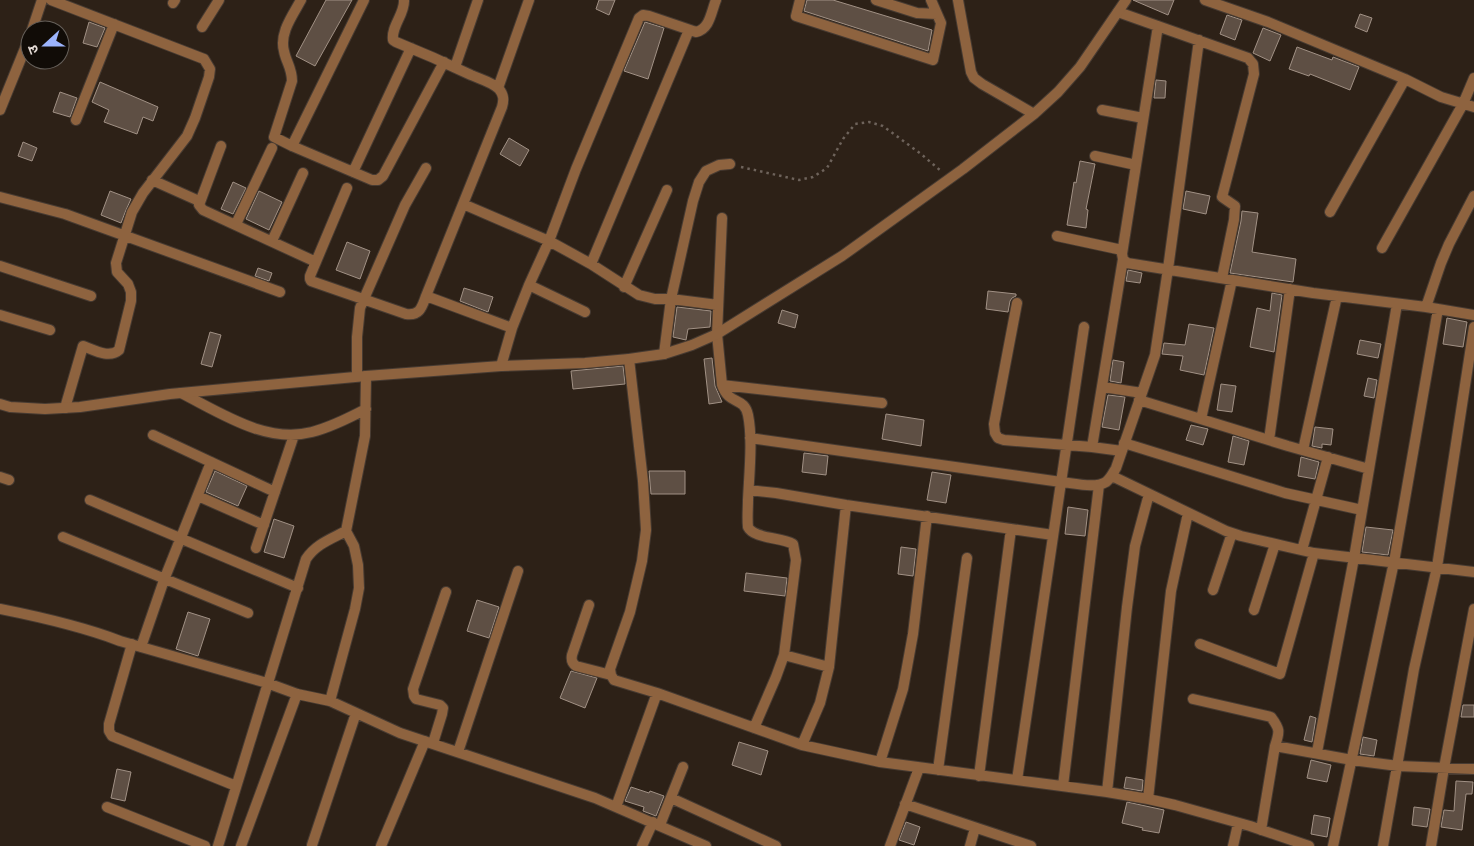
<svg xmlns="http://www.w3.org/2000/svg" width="1474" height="846" font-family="Helvetica,'Noto Sans Devanagari',sans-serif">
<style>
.building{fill:#5e4f44;stroke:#a19185}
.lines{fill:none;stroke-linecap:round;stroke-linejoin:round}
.minor-casing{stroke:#473b32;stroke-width:12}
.tertiary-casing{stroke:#473b32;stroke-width:12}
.path{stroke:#6e635b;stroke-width:2.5;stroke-dasharray:2.5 4;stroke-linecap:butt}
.minor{stroke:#8e633f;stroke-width:10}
.tertiary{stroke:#8e633f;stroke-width:10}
</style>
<rect width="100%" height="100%" fill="#2d2117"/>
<path class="building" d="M326,0H352L315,66L296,56Z
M599,0H615L609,15L596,9Z
M807,0H833L932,30L928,51L804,11Z
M1133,0H1174L1168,15Z
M1360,14L1372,18L1367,32L1355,27Z
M1227,15L1242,20L1235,40L1220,34Z
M89,22L105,28L97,47L83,43Z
M645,22L664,28L648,79L624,71Z
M1263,28L1281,35L1270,61L1253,53Z
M1297,47L1332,60L1333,57L1359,67L1350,90L1310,74L1309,76L1289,69Z
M1156,80L1166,81L1165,98H1154Z
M100,82L158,107L153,121L143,117L137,134L104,122L109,110L92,102Z
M60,92L77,98L70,117L53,112Z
M509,138L529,150L520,166L500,154Z
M23,142L37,148L32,161L18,156Z
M1080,161L1095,164L1086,209L1088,210L1086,228L1067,225L1074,182L1076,183Z
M233,182L246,188L233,214L221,209Z
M110,191L131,199L126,210L121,223L101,215Z
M259,191L282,202L269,230L246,219Z
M1186,191L1210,196L1206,214L1183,209Z
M1242,211L1258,213L1252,252L1296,259L1293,282L1230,273L1241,221Z
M347,242L370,251L360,279L336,270Z
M258,268L272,273L269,281L255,276Z
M1128,270L1142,273L1140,283L1126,281Z
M464,288L493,297L488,312L460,301Z
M988,291L1016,294V296L1012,298L1010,301L1008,312L986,309Z
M1272,293L1282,295L1274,352L1250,347L1257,308L1270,311Z
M677,307L711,311L710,327L688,329L686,340L673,337Z
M782,310L798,315L795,328L778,323Z
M1447,318L1467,322L1463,347L1443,344Z
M1189,324L1214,328L1204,375L1180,370L1183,356L1162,354L1164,343L1185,345Z
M210,332L221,335L212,367L201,364Z
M1360,340L1381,344L1378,358L1357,354Z
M712,358L715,386L722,402L709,404L704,359Z
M1113,360L1124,362L1121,383L1110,381Z
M623,366L625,384L573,389L571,371Z
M1368,378L1377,380L1374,398L1364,396Z
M1221,384L1236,386L1232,412L1217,410Z
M1108,395L1125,397L1119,430L1102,427Z
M886,414L924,420L921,446L882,439Z
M1191,425L1208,429L1203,445L1186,440Z
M1315,427L1333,429L1331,445L1322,444V448L1312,446Z
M1233,436L1249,441L1244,465L1228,462Z
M804,453L828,456L826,475L802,472Z
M1301,457L1319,462L1315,479L1298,476Z
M215,471L247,486L238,506L206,492Z
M649,471H685V494H651Z
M932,472L951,475L946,503L927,500Z
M1068,507L1088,510L1085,536L1065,534Z
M274,519L294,526L284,558L264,552Z
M1366,527L1393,530L1388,555L1362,552Z
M901,547L916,549L913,576L898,574Z
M746,573L787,578L785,596L744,591Z
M477,600L499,607L489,638L467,631Z
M188,612L210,619L198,656L176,649Z
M571,671L597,678L585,708L560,698Z
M1463,705H1474V717H1461Z
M1310,716L1316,718L1312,742L1304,740Z
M1363,737L1377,740L1374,756L1360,754Z
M739,742L768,751L761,775L732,765Z
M1311,760L1331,765L1327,782L1307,778Z
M117,769L131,772L125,801L111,798Z
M1126,777L1143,780L1142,791L1124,788Z
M1456,781L1473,782L1472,794H1466L1462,830L1441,827L1444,810L1454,811Z
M631,787L649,793L650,791L664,796L656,816L643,811L644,807L625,801Z
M1127,802L1164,810L1159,833L1142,830L1143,828L1122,823Z
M1414,807L1430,809L1427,827L1412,825Z
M1314,815L1330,818L1327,837L1311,834Z
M906,822L920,827L914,845L899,840Z"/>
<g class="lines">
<g class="minor-casing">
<path id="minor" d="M51,0L204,59L210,69L209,77L195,118L187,136L143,193L132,212L116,263L117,272L128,284L131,292V301L119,350C109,359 94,350 83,346L65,408
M301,0C293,15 279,33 284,51C286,62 292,68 292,81L274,137L292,146L372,180H378L383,176L444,62
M404,0C405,14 391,26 393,40L396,42C421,52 446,63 471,75C480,79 492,82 499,89C504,95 504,100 502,107L426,296
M800,0L796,16L933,60L941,23L931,0
M876,0L917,13L937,14
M1205,0L1268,22L1405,79L1441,97L1474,107
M173,3L175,0
M1118,12L1248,58L1253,64L1254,74L1222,197L1235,206L1234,220L1222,278
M1158,26L1122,254L1123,259L1127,263L1313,293L1426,307L1474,315
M202,27L219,0
M32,30L42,0
M455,67L478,0
M498,88L529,0
M0,110L30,36
M1102,110L1143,118
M76,120L114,24
M221,146L199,205L203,210L316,262
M292,146L364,0
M1095,156L1136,165
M353,172L411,48
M152,180L199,201
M347,188L310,276V279L311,281L406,314C420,316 422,307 426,296L512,328
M0,197L65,214L280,292
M463,204L549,241L591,264L639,295L655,299H671L718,305
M1330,212L1405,79
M722,218L717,334L722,385C729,406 744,396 748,415C753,439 749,476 748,500C748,509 747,518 748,527C754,539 781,537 793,544L796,560L784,655L776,677L754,728
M236,224L272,148
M1057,236L1122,250
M272,241L303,173
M1382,248L1463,104L1474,78
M591,264L689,30
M0,266L91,296
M529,285L585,312
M624,287L667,190
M1017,303L994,424L995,433L998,438L1004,440L1092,447L1122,451
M1426,307L1441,263L1449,244L1474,196
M0,315L50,330
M664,354L671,299L693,201L699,182L706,171L719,165L730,164
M629,359L643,481L646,530L642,561L630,612L610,669L611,675L614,680L657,693L802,745L880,762L1107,792L1148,799L1175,805L1250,826L1309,846
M501,366L512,328L529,285L549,241L576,169L639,18L643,15L649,16L696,32C710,29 711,12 716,0
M357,376V337L360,308L405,205L426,168
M722,385L882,403
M1103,387L1142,393
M181,393C221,413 266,444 312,432C331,427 349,418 366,409
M1139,400L1288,446L1369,469
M1201,419L1232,280
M153,435L275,492
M750,438L1061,482C1074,483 1095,489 1106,482C1111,478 1113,473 1116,468L1155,355L1168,269L1199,40
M1269,440L1290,289
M1124,443L1285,493L1362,510
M1092,447L1123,259
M1303,450L1337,296
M1112,476L1226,531L1241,536L1314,553L1474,572
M0,477L9,480
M749,490L776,493L846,505L1053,535
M198,496L264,525
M90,500L298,588
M346,531L365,436L366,376
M63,537L248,613
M256,548L294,435
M1302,550L1328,457
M1213,590L1232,533
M589,605L572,655C571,660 572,663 576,666L611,675
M0,609C40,617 81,626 120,641L267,683L297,694L330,701L400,733L595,798L706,846
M1254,610L1275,544
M132,644L109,724V731L112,736L236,786
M1200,644L1280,674L1314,553
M141,647L164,580L211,462
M784,655L829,667
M1193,699L1271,717C1280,729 1280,731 1275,746L1261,830
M433,743L442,714L443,708L440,705L416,699L414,696L413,689L446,592
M802,745L820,703L829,667L846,505
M1275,746L1352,760L1398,766L1474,769
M458,752L518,571
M1317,752L1354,558L1397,304
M880,762L903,689L913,634L927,516
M938,770L967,558
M979,776L1011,529
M1017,780L1084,327
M1063,786L1099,485
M1107,792L1127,607L1135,546L1149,494
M671,798L776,846
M1148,799L1171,591L1188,513
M905,804L1031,846
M107,807L205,846
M616,807L657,693
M660,825L683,767
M312,845L356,713
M218,846L306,559C316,544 331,539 346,531L354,546L358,565L359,588L355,609L330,701
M241,846L297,694
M381,846L425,741
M642,846L653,822
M890,846L919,768
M970,846L975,828
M1233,846L1238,824
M1333,846L1394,562L1438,309
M1383,846L1414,669L1437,567L1474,327
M1431,846L1444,768L1474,609"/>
</g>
<g class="tertiary-casing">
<path id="tertiary" d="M958,0L971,72L974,78L982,84L1034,114
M0,404L10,407L45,409L80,407L170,394L366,376L501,366L585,363L629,359L664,354L692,345L717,334L842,256L963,169L1034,114L1058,92L1080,67L1126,0"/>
</g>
<path class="path" d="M741,167L799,180L813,177L827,168L843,139L855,124L869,122L883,126L921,154L941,171"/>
<use href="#minor" class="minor"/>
<use href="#tertiary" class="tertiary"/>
</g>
<g transform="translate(45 45) rotate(249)"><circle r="24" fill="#110c07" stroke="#66605a"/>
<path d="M0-4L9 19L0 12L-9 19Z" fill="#9cb4fd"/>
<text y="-8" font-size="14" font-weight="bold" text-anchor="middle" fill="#e6ddd7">उ</text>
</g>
</svg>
